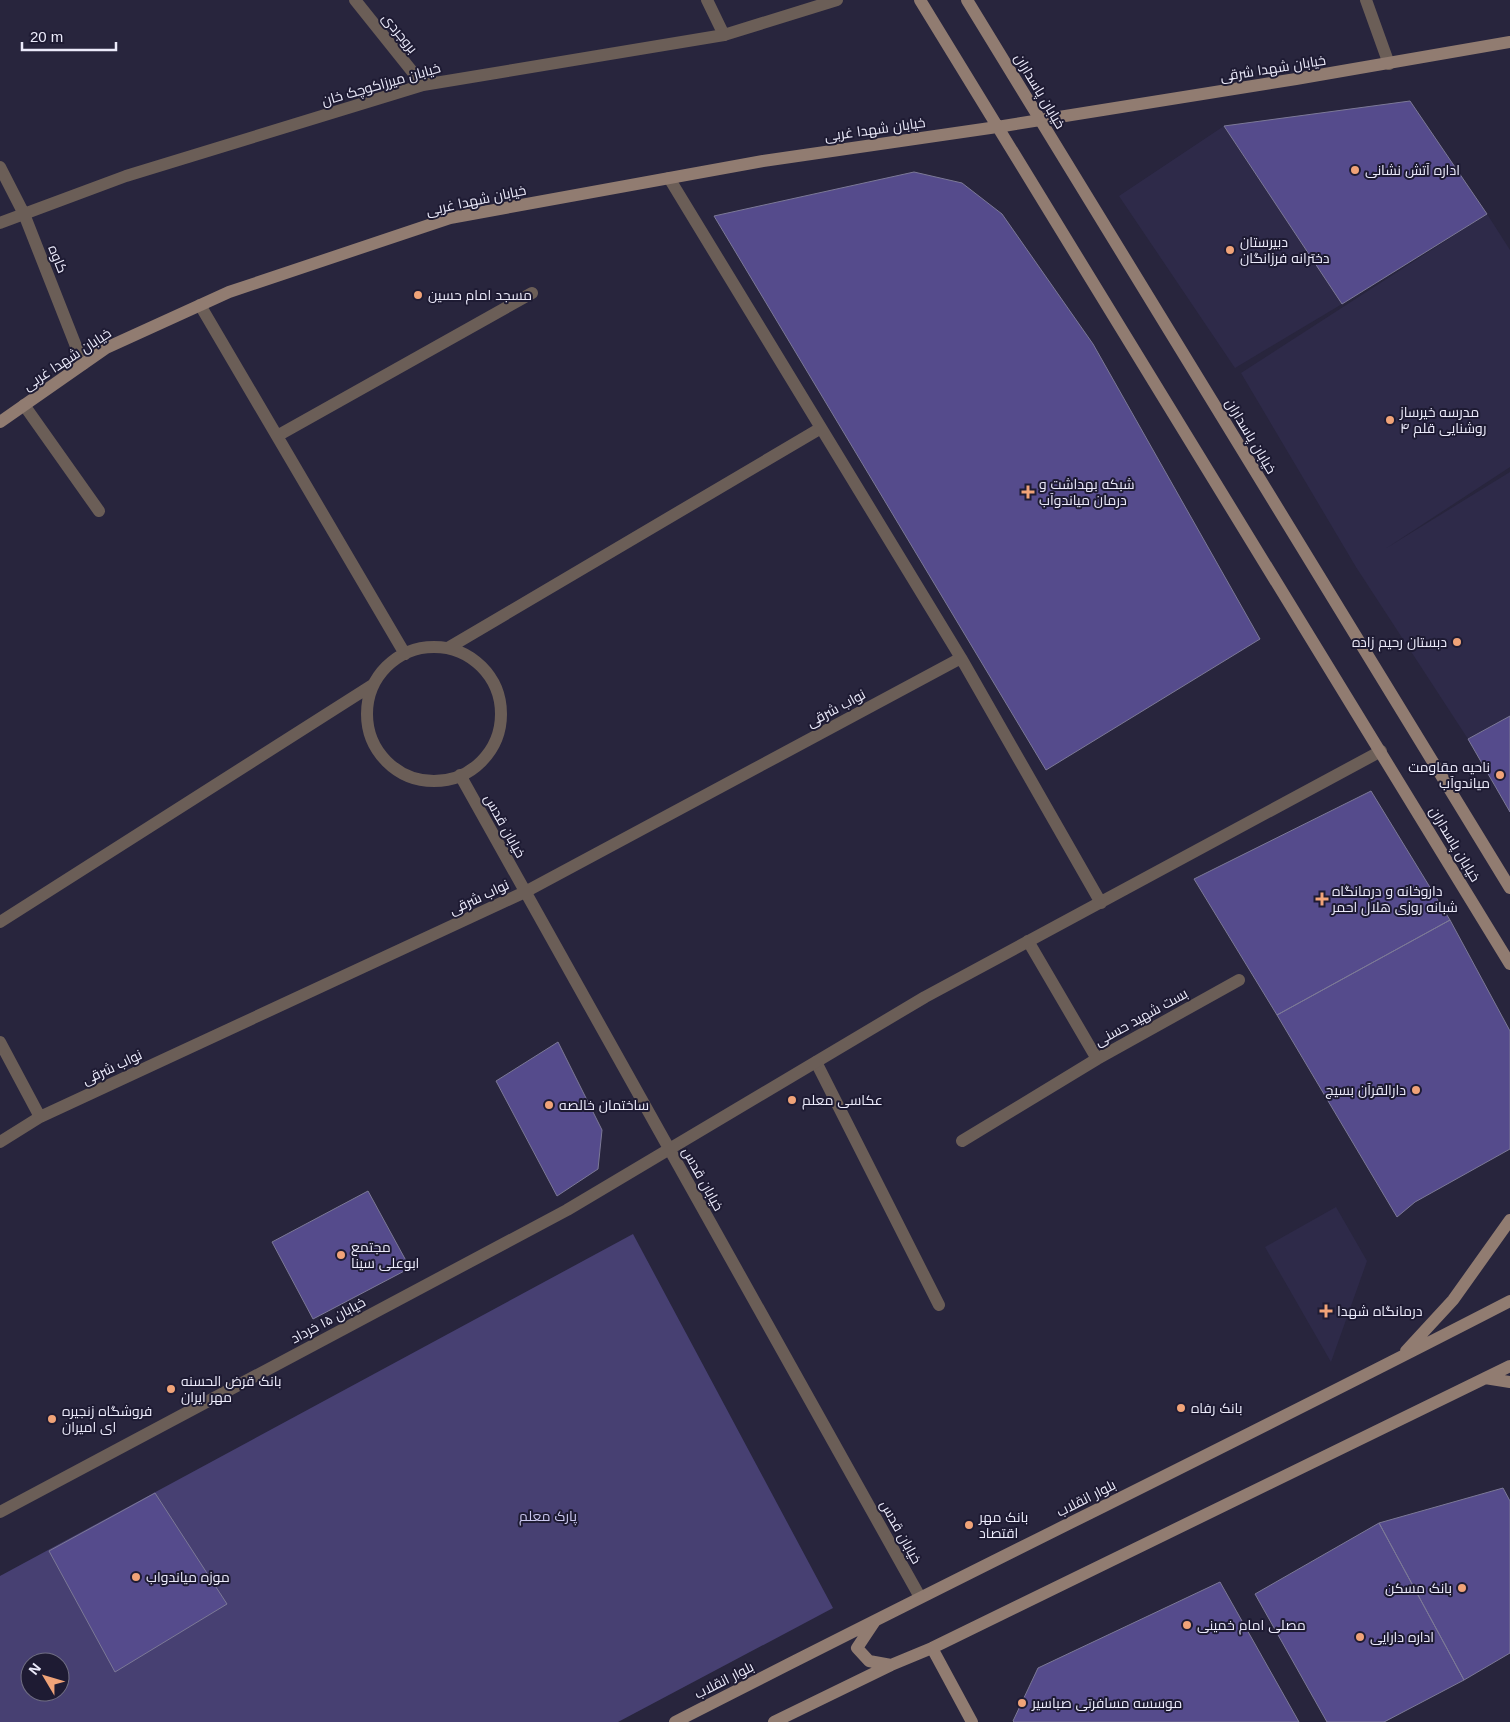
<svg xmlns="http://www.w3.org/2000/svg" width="1510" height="1722" font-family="Arial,Cairo,sans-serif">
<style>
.built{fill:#2e2a49}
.green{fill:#474072;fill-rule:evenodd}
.building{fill:#554b8c;stroke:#7c7997}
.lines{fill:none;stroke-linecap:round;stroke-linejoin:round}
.service{stroke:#6b5e57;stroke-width:12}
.minor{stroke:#6b5e57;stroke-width:12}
.secondary{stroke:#917c71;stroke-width:12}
.poi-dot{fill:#f0a378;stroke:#1e1b33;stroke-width:2}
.labels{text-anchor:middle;stroke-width:4;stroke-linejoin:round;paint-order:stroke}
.street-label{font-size:14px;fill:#ecebfb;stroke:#1e1b33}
.poi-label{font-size:14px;fill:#ecebfb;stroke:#1e1b33;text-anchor:start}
.park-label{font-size:14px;fill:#cdcaf1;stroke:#1e1b33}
</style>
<rect width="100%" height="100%" fill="#28253d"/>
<path class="built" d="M1224,126L1342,304L1235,368L1119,196Z
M1487,214L1510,250V467L1385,549L1510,472V716L1468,739L1356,567L1241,373Z
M1336,1207L1367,1261L1331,1362L1265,1247Z"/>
<path class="green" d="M633,1234L833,1608L618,1722H0V1576ZM30,1662H60V1692H30Z"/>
<path class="building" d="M1410,101L1487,214L1342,304L1224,126Z
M914,172L962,183L1002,214L1093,344L1260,639L1046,770L714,216Z
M1510,716V812L1468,739Z
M1371,791L1450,920L1277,1015L1194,879Z
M1450,920L1510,1031V1149L1415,1202L1397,1217L1277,1015Z
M558,1042L602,1130L598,1169L557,1196L496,1081Z
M368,1191L410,1268L313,1319L272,1242Z
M1503,1488L1510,1501V1653L1464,1680L1379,1523Z
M155,1493L227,1604L115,1672L49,1551Z
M1379,1523L1464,1680L1384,1722H1327L1255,1594Z
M1220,1582L1299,1722H1014L1013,1721L1038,1668Z"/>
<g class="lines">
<path class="service" d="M707,0L724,35
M1028,941L1097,1059L1239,980
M816,1062L939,1305
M962,1141L1097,1059"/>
<path class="minor" d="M355,0L423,85
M1366,0L1389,64
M0,167L24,214L83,364
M669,178L961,658L1101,903
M0,223L126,176L423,85L724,35L837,0
M200,305L405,654
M24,405L99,511
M277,436L532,293
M367 714a67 67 0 1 1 134 0a67 67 0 1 1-134 0Z
M448,648L821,428
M460,775L920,1597
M0,922L374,684
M0,1042L40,1117
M0,1142L40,1117L525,892L961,658
M0,1512L567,1210L925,997L1381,751"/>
<path class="secondary" d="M920,0L1510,964
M967,0L1510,888
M0,422L106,348L229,292L450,218L763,161L997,127L1296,79L1510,42
M1406,1351L1453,1300L1510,1220
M1485,1378L1510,1382
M875,1621L857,1648L869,1661L891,1665
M932,1648L972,1722
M675,1722C952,1580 1233,1444 1510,1301
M774,1722L891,1665L932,1648L1510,1366"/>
</g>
<g class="poi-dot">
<circle cx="1355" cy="170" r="5"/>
<circle cx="1230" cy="250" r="5"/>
<circle cx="418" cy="295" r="5"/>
<circle cx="1390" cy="420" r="5"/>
<path d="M1025.5 484.5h5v5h5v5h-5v5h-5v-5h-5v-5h5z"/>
<circle cx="1457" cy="642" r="5"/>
<circle cx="1500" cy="775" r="5"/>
<path d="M1319.5 891.5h5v5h5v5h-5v5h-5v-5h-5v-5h5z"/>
<circle cx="1416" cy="1090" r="5"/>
<circle cx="792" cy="1100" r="5"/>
<circle cx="549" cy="1105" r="5"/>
<circle cx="341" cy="1255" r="5"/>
<path d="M1323.5 1303.5h5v5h5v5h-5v5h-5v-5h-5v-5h5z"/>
<circle cx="171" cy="1389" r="5"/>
<circle cx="1181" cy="1408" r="5"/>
<circle cx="52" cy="1419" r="5"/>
<circle cx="969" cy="1525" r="5"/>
<circle cx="136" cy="1577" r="5"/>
<circle cx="1462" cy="1588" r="5"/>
<circle cx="1187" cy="1625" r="5"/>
<circle cx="1360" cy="1637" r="5"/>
<circle cx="1022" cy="1703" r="5"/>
</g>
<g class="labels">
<g class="street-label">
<text transform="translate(400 33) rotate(51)" y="5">بروجردی</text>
<text transform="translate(1273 68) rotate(-9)" y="5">خیابان شهدا شرقی</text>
<text transform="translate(381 84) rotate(-16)" y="5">خیابان میرزاکوچک خان</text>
<text transform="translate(1040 91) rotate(59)" y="5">خیابان پاسداران</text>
<text transform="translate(875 129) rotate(-8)" y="5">خیابان شهدا غربی</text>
<text transform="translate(476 200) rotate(-12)" y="5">خیابان شهدا غربی</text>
<text transform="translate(58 259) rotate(68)" y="5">کاوه</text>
<text transform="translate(67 359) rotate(-33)" y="5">خیابان شهدا غربی</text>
<text transform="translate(1251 436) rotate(59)" y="5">خیابان پاسداران</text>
<text transform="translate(836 708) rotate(-28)" y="5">نواب شرقی</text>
<text transform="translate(505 826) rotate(61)" y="5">خیابان قدس</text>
<text transform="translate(1455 844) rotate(59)" y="5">خیابان پاسداران</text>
<text transform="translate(479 897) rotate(-25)" y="5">نواب شرقی</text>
<text transform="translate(1141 1017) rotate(-29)" y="5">بست شهید حسنی</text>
<text transform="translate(112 1067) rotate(-25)" y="5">نواب شرقی</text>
<text transform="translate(703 1179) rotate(61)" y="5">خیابان قدس</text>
<text transform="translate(328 1320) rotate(-28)" y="5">خیابان ۱۵ خرداد</text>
<text transform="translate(1086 1498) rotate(-27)" y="5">بلوار انقلاب</text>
<text transform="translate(901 1532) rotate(61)" y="5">خیابان قدس</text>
<text transform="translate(724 1680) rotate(-27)" y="5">بلوار انقلاب</text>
</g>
<g class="poi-label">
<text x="1365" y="175">اداره آتش نشانی</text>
<text x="1240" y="247">دبیرستان<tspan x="1240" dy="16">دخترانه فرزانگان</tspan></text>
<text x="428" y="300">مسجد امام حسین</text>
<text x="1400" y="417">مدرسه خیرساز<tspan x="1400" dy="16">روشنایی قلم ۴</tspan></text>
<text x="1039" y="489">شبکه بهداشت و<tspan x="1039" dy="16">درمان میاندوآب</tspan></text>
<text x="1447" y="647" text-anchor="end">دبستان رحیم زاده</text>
<text x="1490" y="772" text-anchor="end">ناحیه مقاومت<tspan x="1490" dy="16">میاندوآب</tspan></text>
<text x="1332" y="896">داروخانه و درمانگاه<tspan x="1332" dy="16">شبانه روزی هلال احمر</tspan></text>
<text x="1406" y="1095" text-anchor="end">دارالقرآن بسیج</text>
<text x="802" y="1105">عکاسی معلم</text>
<text x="559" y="1110">ساختمان خالصه</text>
<text x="351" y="1252">مجتمع<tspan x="351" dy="16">ابوعلی سینا</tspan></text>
<text x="1337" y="1316">درمانگاه شهدا</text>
<text x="181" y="1386">بانک قرض الحسنه<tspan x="181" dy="16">مهر ایران</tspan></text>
<text x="1191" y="1413">بانک رفاه</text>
<text x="62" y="1416">فروشگاه زنجیره<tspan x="62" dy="16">ای امیران</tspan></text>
<text x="979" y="1522">بانک مهر<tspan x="979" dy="16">اقتصاد</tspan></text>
<text x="146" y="1582">موزه میاندواب</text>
<text x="1452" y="1593" text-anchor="end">بانک مسکن</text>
<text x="1197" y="1630">مصلی امام خمینی</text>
<text x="1370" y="1642">اداره دارایی</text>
<text x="1032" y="1708">موسسه مسافرتی صباسیر</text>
</g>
<g class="park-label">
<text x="548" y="1521">پارک معلم</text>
</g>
</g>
<g transform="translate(45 1677) rotate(308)"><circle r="24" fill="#1e1b33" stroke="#706e83"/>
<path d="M0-4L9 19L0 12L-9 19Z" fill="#f0a378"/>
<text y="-8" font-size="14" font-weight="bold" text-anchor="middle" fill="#ecebfb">N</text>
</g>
<path d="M22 42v8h94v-8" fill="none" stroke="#ecebfb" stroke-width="2.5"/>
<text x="30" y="42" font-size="15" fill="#ecebfb" stroke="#1e1b33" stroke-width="4" paint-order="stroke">20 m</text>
</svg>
